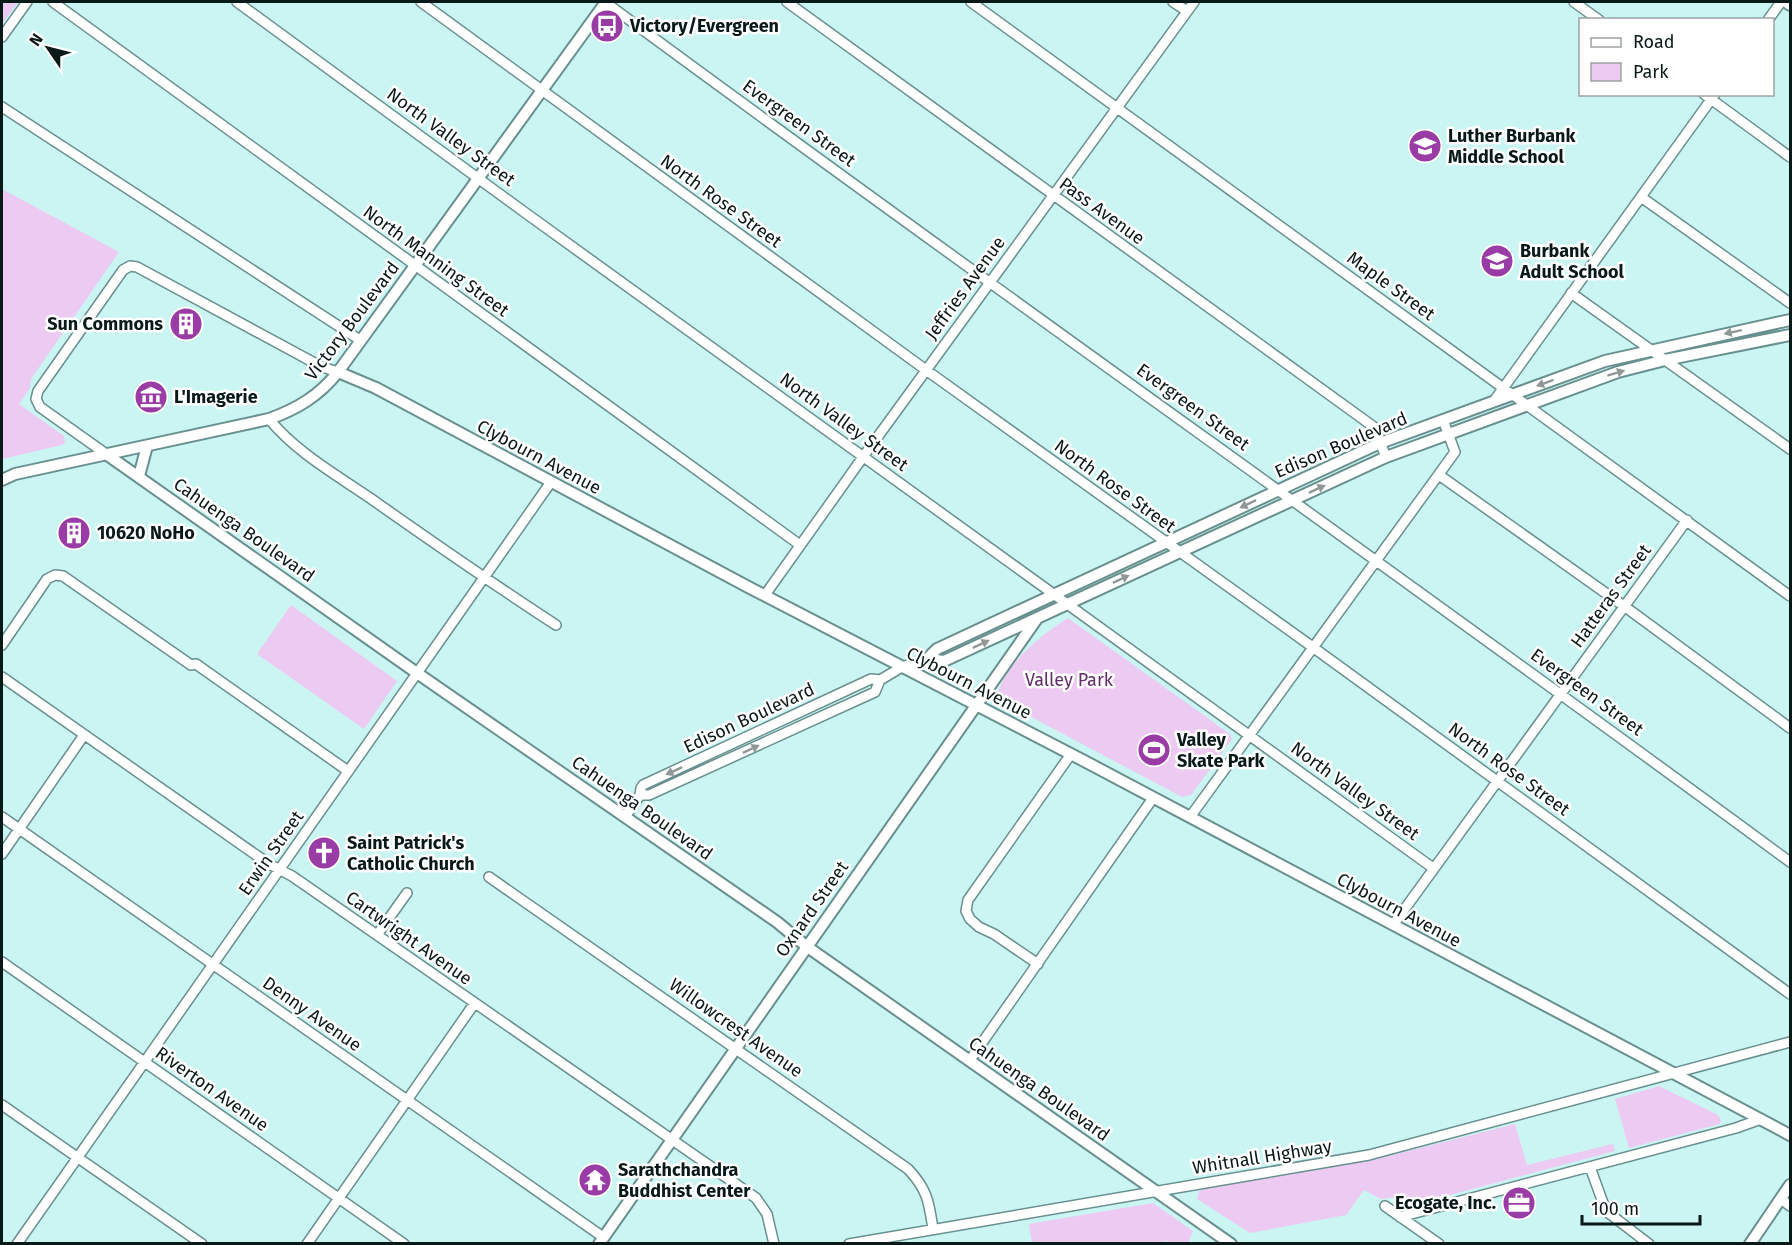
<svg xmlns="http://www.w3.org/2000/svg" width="1792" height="1245" font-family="'Fira Sans',sans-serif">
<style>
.green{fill:#edcaf2}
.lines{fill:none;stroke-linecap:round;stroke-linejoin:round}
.minor-casing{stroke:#68908e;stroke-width:12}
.major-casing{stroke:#68908e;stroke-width:14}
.minor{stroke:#fff;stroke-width:9}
.major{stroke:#fff;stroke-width:10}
.oneway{fill:#909897}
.labels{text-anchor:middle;stroke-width:5;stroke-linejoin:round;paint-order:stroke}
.poi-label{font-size:18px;font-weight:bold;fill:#091918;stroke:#fff;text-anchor:start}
.street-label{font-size:18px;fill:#091918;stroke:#fff}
.park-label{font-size:18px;fill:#622d69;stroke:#fff}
</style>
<rect width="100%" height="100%" fill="#cbf5f3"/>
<path class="green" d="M2,2H18L2,24Z
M2,189L119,252L31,379L30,388L19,404L64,436L65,442L62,445L2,459Z
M291,605L397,681L364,729L257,654Z
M1068,618L1230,734L1232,739L1191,795L1182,797L1003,702L998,692C1008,662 1042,634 1068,618Z
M1659,1086L1718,1115L1721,1120L1720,1124L1629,1148L1615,1099Z
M1515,1124L1527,1165L1613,1144L1615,1151L1401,1208L1399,1197L1381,1199L1364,1190L1346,1215L1250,1233L1197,1199L1199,1191L1206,1187L1381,1158Z
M1153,1203L1193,1231L1188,1243H1169L1168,1241L1154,1244L1032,1243L1029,1224Z"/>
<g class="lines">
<g class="minor-casing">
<path id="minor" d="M53,2L800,545
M237,2L527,214L1433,868
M421,2L926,370L1314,648L1790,994
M605,2C997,292 1397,572 1790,862
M787,2L1374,427L1386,457
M971,2L1790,596
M1173,2L1187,11
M1574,2L1599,20
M1768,20L1781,2
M2,37L27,2
M1704,94L1790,157
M2,107L360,340
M1641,197L1790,303
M1571,293L1790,449
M1494,401L1715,94
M269,419C296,452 335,474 370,498C431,541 493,584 556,625
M106,454L40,407L36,399L38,391L123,270L130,266L137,267L322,367L338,372
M1439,475L1624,606L1790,728
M765,595L863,457L1194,2
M2,645L47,579L55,575L63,576L191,665L196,664L348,771
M2,677L269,864L292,876L756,1198L767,1214L774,1244
M640,795H649L875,692L880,680
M2,817L603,1237
M625,817L640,795L641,788L643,785L871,679L880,680L902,667L927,659
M1190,817L1455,452L1443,420
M2,854L84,735
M489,877L908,1169C928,1190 929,1203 933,1229
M1393,925L1687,520
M377,935L407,893
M2,962L404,1244
M1038,964L994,934L979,927L970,919L966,911L968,900L1071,754
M970,1060L1153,798
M2,1105L202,1244
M1590,1167L1606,1211L1649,1244
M1781,1199L1790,1206
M1385,1206L1439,1244
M1400,1217L1736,1128L1761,1119
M17,1244L551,482
M307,1244L474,1004
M849,1244L1369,1155L1790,1042"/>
</g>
<g class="major-casing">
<path id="major" d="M1786,2L1790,5
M338,372L376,388L752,589L1090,764L1790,1135
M106,454L417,673L777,922L806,946L1231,1244
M139,476L147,446
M2,480L15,474L269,419C297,409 319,396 338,372L606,2
M927,659L937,649L1380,443L1605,361L1790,320
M927,659L944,661L1386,457L1618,372L1665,360L1790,335
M599,1244L1036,620
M1750,1244L1790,1185"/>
</g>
<use href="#minor" class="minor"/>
<use href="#major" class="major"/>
</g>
<defs><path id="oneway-solid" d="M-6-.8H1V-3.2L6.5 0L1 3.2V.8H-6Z" transform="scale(1.5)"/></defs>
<g class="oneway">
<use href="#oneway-solid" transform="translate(1733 332) rotate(168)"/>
<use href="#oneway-solid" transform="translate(1616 373) rotate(-17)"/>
<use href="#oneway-solid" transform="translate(1545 383) rotate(160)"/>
<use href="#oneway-solid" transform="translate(1317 489) rotate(-25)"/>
<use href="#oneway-solid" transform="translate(1248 504) rotate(154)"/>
<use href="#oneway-solid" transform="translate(1121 579) rotate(-25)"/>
<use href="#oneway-solid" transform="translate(981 644) rotate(-25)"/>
<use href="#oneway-solid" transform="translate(751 749) rotate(-25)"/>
<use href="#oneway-solid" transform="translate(674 771) rotate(155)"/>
</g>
<defs>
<g id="bus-disc" transform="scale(1.725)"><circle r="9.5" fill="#993ca6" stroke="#fff"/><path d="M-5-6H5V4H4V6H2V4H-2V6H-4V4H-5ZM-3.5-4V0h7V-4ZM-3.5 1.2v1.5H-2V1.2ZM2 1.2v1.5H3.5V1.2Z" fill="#fff"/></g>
<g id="school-disc" transform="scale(1.725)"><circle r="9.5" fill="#993ca6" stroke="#fff"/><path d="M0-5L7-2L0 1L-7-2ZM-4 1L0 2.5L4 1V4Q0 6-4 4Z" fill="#fff"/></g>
<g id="building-disc" transform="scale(1.725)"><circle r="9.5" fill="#993ca6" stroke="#fff"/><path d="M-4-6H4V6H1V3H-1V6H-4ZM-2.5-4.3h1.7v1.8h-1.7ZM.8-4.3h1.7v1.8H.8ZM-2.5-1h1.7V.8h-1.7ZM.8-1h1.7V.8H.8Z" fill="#fff"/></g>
<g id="museum-disc" transform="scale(1.725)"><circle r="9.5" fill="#993ca6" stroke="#fff"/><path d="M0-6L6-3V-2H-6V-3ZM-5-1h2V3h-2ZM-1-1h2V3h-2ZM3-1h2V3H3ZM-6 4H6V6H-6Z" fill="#fff"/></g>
<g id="stadium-disc" transform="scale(1.725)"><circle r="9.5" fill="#993ca6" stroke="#fff"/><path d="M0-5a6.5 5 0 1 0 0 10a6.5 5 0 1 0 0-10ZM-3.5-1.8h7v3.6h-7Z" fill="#fff"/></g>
<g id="church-disc" transform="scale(1.725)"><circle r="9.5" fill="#993ca6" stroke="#fff"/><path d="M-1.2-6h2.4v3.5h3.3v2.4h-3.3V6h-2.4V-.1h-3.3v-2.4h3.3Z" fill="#fff"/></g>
<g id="temple-disc" transform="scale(1.725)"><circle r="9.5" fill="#993ca6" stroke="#fff"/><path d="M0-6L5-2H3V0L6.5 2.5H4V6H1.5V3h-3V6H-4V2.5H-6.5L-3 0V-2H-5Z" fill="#fff"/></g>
<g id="office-disc" transform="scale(1.725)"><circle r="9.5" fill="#993ca6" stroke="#fff"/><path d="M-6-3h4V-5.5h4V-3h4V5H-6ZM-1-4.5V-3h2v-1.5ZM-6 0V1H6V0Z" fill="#fff"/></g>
</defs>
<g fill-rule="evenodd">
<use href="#bus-disc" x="607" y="26"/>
<use href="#school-disc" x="1425" y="146"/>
<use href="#school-disc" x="1497" y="261"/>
<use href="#building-disc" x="186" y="324"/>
<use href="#museum-disc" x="151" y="397"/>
<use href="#building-disc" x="74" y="533"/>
<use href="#stadium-disc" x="1154" y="750"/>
<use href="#church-disc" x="324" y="853"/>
<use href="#temple-disc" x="595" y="1180"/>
<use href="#office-disc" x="1519" y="1203"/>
</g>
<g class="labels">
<g class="poi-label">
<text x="630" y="32">Victory/Evergreen</text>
<text x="1448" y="142">Luther Burbank<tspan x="1448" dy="21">Middle School</tspan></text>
<text x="1520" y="257">Burbank<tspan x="1520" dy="21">Adult School</tspan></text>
<text x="163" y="330" text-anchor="end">Sun Commons</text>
<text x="174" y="403">L'Imagerie</text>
<text x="97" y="539">10620 NoHo</text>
<text x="1177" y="746">Valley<tspan x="1177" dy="21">Skate Park</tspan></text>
<text x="347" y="849">Saint Patrick's<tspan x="347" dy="21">Catholic Church</tspan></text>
<text x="618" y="1176">Sarathchandra<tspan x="618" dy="21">Buddhist Center</tspan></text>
<text x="1496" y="1209" text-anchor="end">Ecogate, Inc.</text>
</g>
<g class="street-label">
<text transform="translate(799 123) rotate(36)" y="6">Evergreen Street</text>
<text transform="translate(451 137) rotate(36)" y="6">North Valley Street</text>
<text transform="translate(721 201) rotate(36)" y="6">North Rose Street</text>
<text transform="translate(1102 211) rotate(36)" y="6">Pass Avenue</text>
<text transform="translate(436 261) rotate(36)" y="6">North Manning Street</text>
<text transform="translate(1391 286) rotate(36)" y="6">Maple Street</text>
<text transform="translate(965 288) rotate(-54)" y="6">Jeffries Avenue</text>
<text transform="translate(352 321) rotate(-53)" y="6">Victory Boulevard</text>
<text transform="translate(1193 407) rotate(36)" y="6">Evergreen Street</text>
<text transform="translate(844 422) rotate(36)" y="6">North Valley Street</text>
<text transform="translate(1341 445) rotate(-23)" y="6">Edison Boulevard</text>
<text transform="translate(539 457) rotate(28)" y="6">Clybourn Avenue</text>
<text transform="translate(1115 486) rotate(36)" y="6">North Rose Street</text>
<text transform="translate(244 530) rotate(35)" y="6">Cahuenga Boulevard</text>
<text transform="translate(1611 596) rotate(-54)" y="6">Hatteras Street</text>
<text transform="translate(969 683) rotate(27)" y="6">Clybourn Avenue</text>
<text transform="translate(1587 692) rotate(36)" y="6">Evergreen Street</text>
<text transform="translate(749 718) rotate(-25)" y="6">Edison Boulevard</text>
<text transform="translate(1509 769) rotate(36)" y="6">North Rose Street</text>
<text transform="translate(1355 791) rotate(36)" y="6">North Valley Street</text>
<text transform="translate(642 808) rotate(35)" y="6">Cahuenga Boulevard</text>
<text transform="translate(271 853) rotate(-55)" y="6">Erwin Street</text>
<text transform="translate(812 909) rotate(-55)" y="6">Oxnard Street</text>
<text transform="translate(1399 910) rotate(28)" y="6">Clybourn Avenue</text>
<text transform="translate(409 938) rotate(35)" y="6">Cartwright Avenue</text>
<text transform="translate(312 1014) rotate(35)" y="6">Denny Avenue</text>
<text transform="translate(736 1028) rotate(35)" y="6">Willowcrest Avenue</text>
<text transform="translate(212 1089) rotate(35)" y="6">Riverton Avenue</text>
<text transform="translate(1039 1089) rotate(35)" y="6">Cahuenga Boulevard</text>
<text transform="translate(1262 1157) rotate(-9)" y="6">Whitnall Highway</text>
</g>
<g class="park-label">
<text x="1069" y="686">Valley Park</text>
</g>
</g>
<rect width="1792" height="1245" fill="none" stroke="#091918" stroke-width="6"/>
<rect x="1579" y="18" width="195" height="78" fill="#ffffff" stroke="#9da3a3" stroke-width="1.5"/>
<rect x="1591" y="38" width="30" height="9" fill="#ffffff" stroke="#9da3a3" stroke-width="1.5"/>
<text x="1633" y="48" font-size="18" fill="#091918">Road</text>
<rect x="1591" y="63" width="30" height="18" fill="#edcaf2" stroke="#9da3a3" stroke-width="1.5"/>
<text x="1633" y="78" font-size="18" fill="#091918">Park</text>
<g transform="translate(48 48) rotate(305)" stroke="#ffffff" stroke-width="4.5" paint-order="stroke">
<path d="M0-4.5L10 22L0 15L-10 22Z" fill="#091918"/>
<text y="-9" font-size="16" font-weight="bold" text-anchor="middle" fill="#091918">N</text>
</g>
<path d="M1582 1215v9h118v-9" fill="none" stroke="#091918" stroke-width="3"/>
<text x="1591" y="1215" font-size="18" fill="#091918" stroke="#ffffff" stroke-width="4.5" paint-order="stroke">100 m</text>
</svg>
